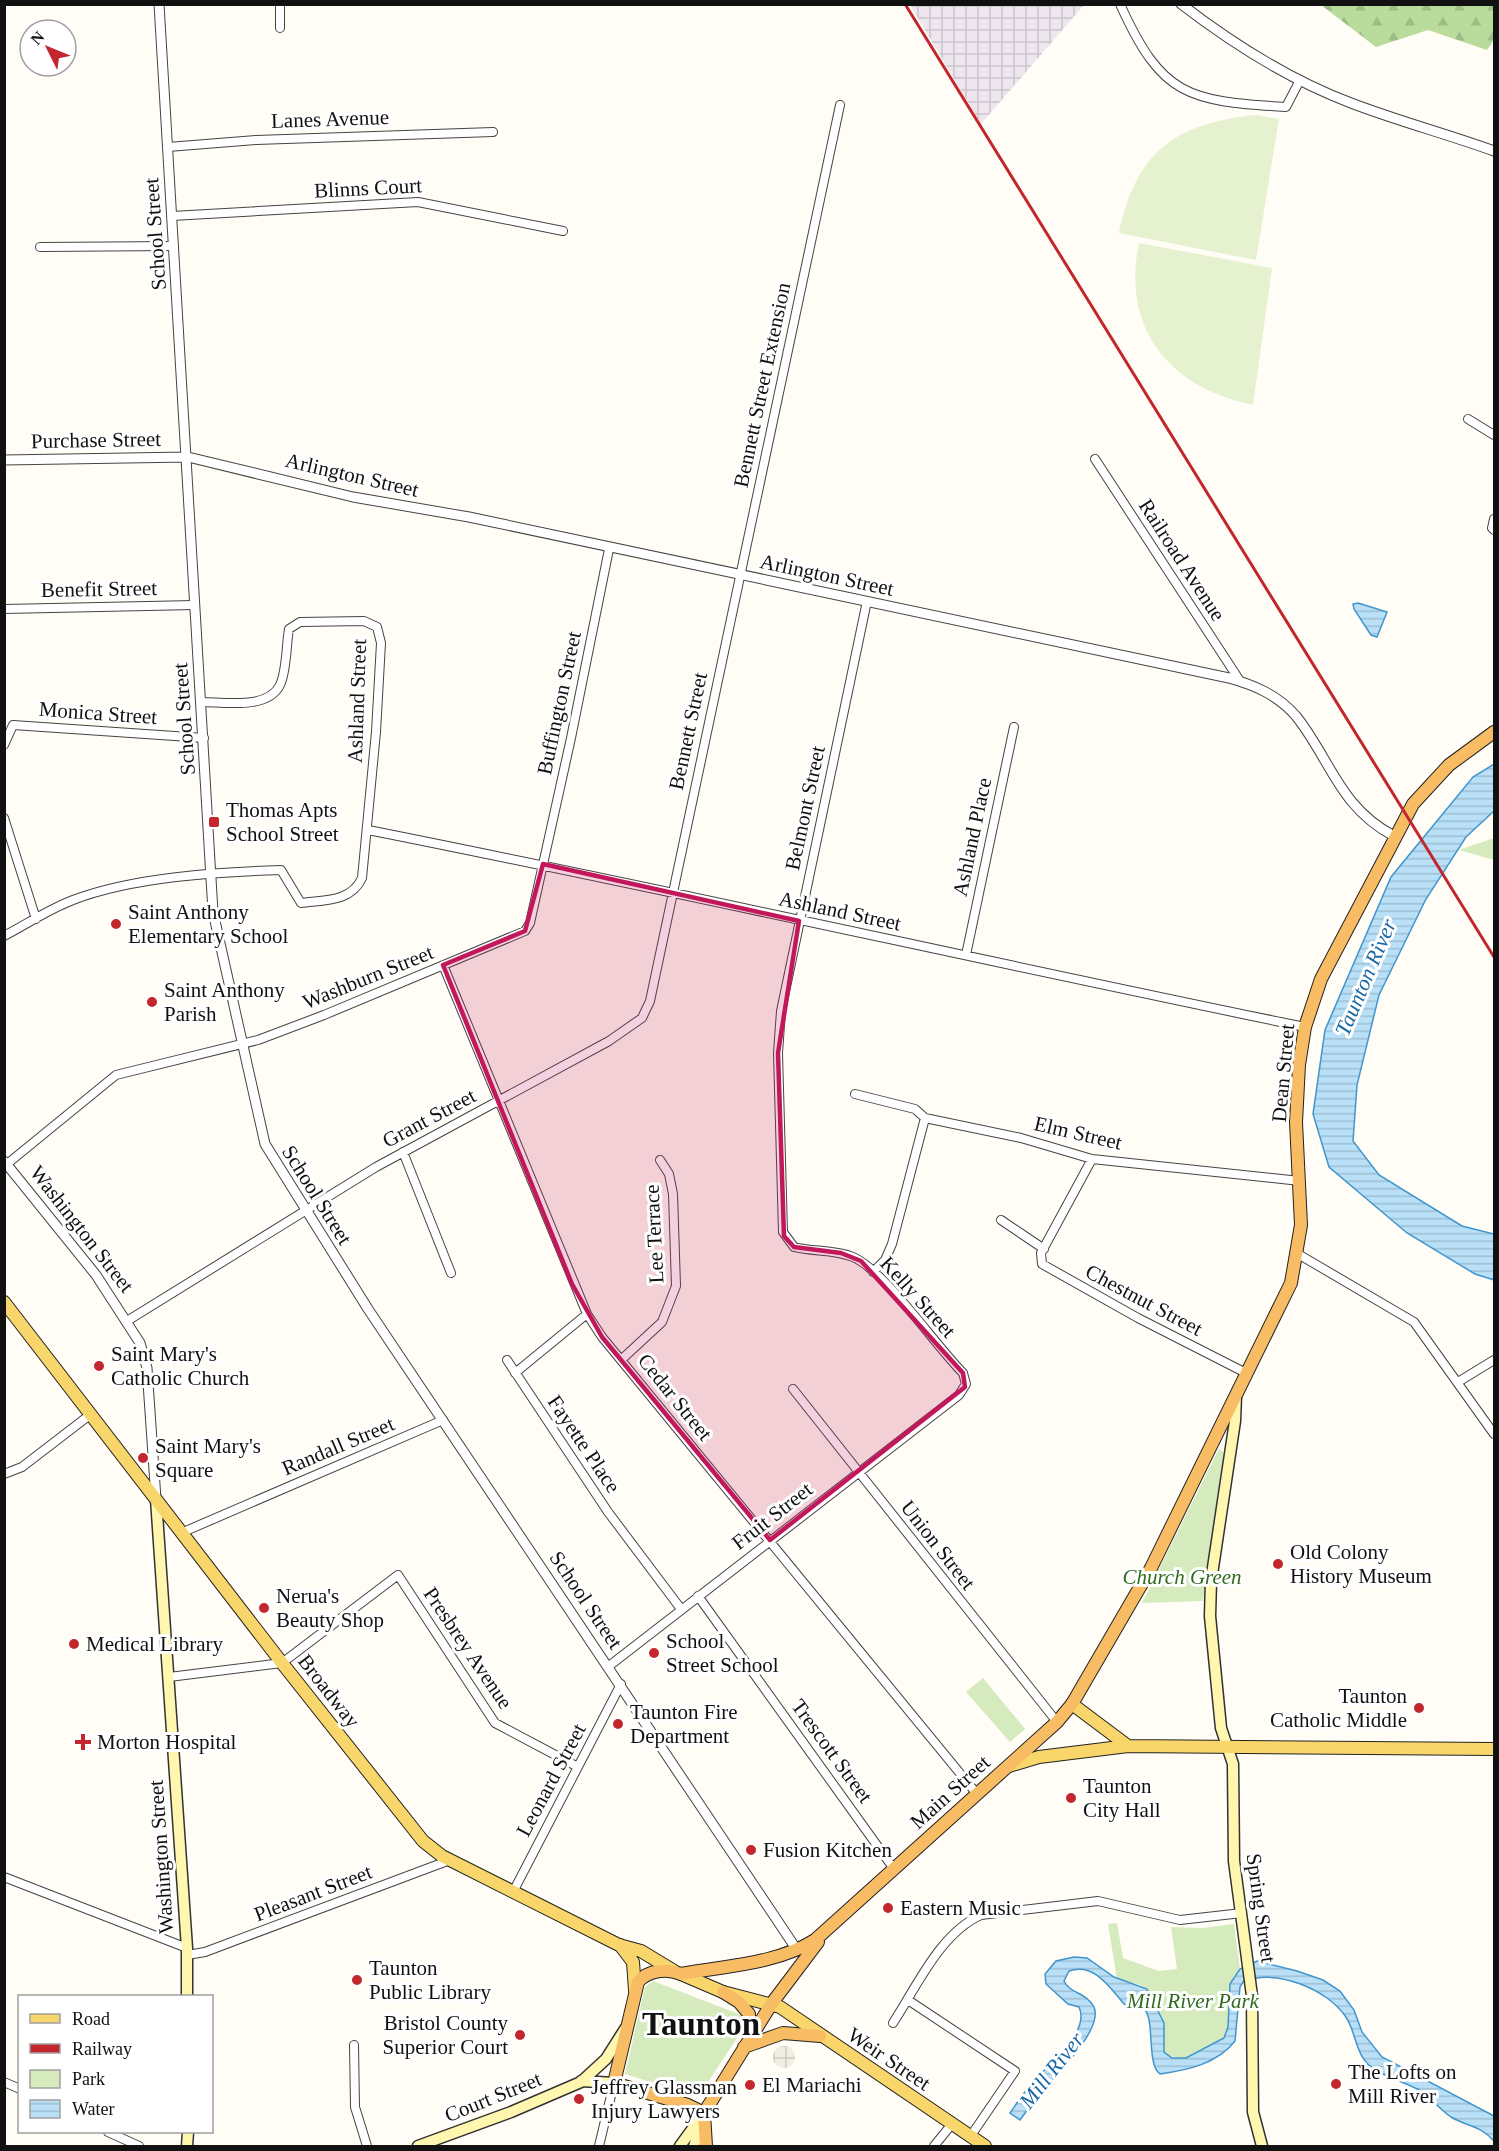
<svg xmlns="http://www.w3.org/2000/svg" width="1499" height="2151" font-family="Georgia,serif">
<style>
.industrial{fill:url(#industrial-grid)}
.green{fill:#d5ebbd}
.forest{fill:url(#forest-firs)}
.pitch{fill:#e6f2cf}
.plaza{fill:url(#plaza-grid)}
.water{fill:url(#water-rules);stroke:#3f96cf;stroke-width:1.5}
.lines{fill:none;stroke-linecap:round;stroke-linejoin:round}
.minor-casing{stroke:#444;stroke-width:10}
.tertiary-casing{stroke:#444;stroke-width:11}
.secondary-casing{stroke:#333;stroke-width:13}
.primary-casing{stroke:#222;stroke-width:14}
.trunk-casing{stroke:#222;stroke-width:14}
.minor{stroke:#fff;stroke-width:8}
.tertiary{stroke:#fff;stroke-width:9}
.secondary{stroke:#fff6b0;stroke-width:10}
.primary{stroke:#f9d66b;stroke-width:12}
.trunk{stroke:#f7bc64;stroke-width:12}
.rail{stroke:#c4262e;stroke-width:3}
.marked{fill:#c2185b;fill-opacity:0.2;stroke:#c2185b;stroke-width:4.5;stroke-linejoin:round}
.poi-dot{fill:#c4262e;stroke:#fff;stroke-width:2}
.labels{text-anchor:middle;stroke-width:6;stroke-linejoin:round;paint-order:stroke}
.street-label{font-size:21px;fill:#111;stroke:#fff}
.poi-label{font-size:21px;fill:#111;stroke:#fff;text-anchor:start}
.park-label{font-size:21px;font-style:italic;fill:#2f6b1f;stroke:#fff}
.water-label{font-size:22px;font-style:italic;fill:#1768a6;stroke:#fff}
.town-label{font-size:33px;font-weight:bold;fill:#111;stroke:#fff}
</style>
<defs>
<pattern id="industrial-grid" width="8" height="8" patternUnits="userSpaceOnUse" patternTransform="scale(1.5)"><rect width="8" height="8" fill="#eee6ef"/><path d="M0 4h8M4 0v8" fill="none" stroke="#cbc4cc"/></pattern>
<pattern id="forest-firs" width="22" height="20" patternUnits="userSpaceOnUse" patternTransform="scale(1.5)"><rect width="22" height="20" fill="#b9dc9c"/><path d="M5 1l3.5 6h-7zM16 11l3.5 6h-7z" fill="#9ebc85"/></pattern>
<pattern id="plaza-grid" width="8" height="8" patternUnits="userSpaceOnUse" patternTransform="scale(1.5)"><rect width="8" height="8" fill="#f1ede2"/><path d="M0 4h8M4 0v8" fill="none" stroke="#cecac1"/></pattern>
<pattern id="water-rules" width="6" height="5" patternUnits="userSpaceOnUse" patternTransform="scale(1.5)"><rect width="6" height="5" fill="#b9e0f7"/><path d="M0 2.5h6" fill="none" stroke="#9ebfd3"/></pattern>
</defs>
<rect width="100%" height="100%" fill="#fffdf5"/>
<path class="industrial" d="M910,5H909H1084L981,124Z"/>
<path class="green" d="M1494,838V860L1459,850Z
M1219,1449L1224,1453L1203,1601L1142,1603Z
M983,1678L1025,1729L1010,1742L966,1692Z
M1117,1923L1123,1958L1159,1971L1177,1969L1171,1927L1203,1928L1234,1924L1240,1969L1230,1984L1228,2027L1224,2038L1186,2058L1166,2056L1163,2045L1164,2023L1157,2006L1141,1985L1117,1979L1108,1924Z
M653,1981L744,2016L747,2023L698,2097L625,2074L645,1987Z"/>
<path class="forest" d="M1321,5H1494V40L1487,50L1428,30L1376,47Z"/>
<path class="pitch" d="M1256,115L1279,119L1256,260L1119,233C1136,152 1175,123 1256,115Z
M1139,243L1272,268L1253,405C1170,388 1121,329 1139,243Z"/>
<path class="plaza" d="M773 2057a11 11 0 1 1 22 0a11 11 0 1 1-22 0Z"/>
<path class="water" d="M1358,603L1387,612L1377,637L1371,635L1354,609L1353,604Z
M1494,764V811L1466,837L1426,899L1379,995L1357,1085L1353,1141L1379,1175L1462,1226L1494,1234V1280L1475,1274L1407,1233L1329,1167L1313,1114L1325,1030L1391,877L1473,777Z
M1074,1957L1087,1958L1114,1977L1147,1989L1164,2023V2052L1172,2058H1186L1224,2038L1228,2027L1230,1984L1240,1969L1257,1961L1297,1971L1323,1980L1340,1991L1354,2010L1362,2032L1382,2057L1494,2116V2141C1480,2125 1468,2127 1451,2117C1439,2109 1431,2097 1419,2090C1405,2082 1388,2078 1374,2069C1355,2057 1357,2034 1346,2017C1327,1989 1276,1968 1243,1982L1240,1987L1235,2041C1217,2064 1188,2070 1160,2074C1145,2063 1157,2012 1141,2007C1137,2006 1131,2007 1126,2006C1111,1990 1096,1962 1069,1971L1064,1981C1069,1993 1087,1993 1094,2007C1104,2030 1053,2078 1039,2094C1032,2102 1027,2111 1020,2120L1010,2113C1017,2103 1024,2092 1032,2083C1047,2065 1091,2033 1079,2007L1068,2004L1046,1984L1045,1974L1056,1961Z"/>
<g class="lines">
<g class="minor-casing">
<path id="minor" d="M280,4V28
M1120,4C1162,97 1188,101 1286,107L1300,80
M168,147L256,140L493,132
M172,216L418,202L563,231
M40,247L174,246
M1468,419L1494,435
M1095,459L1240,681
M1494,519L1492,528L1494,530
M4,609L195,605
M4,745L13,725L204,738
M4,818L36,919
M368,830C681,892 992,963 1305,1027
M4,936C27,924 49,909 73,900C133,877 218,872 281,870L301,903C325,900 351,902 362,878L376,732L381,643L377,627L364,621L300,622L289,629C286,646 287,670 280,685C268,710 224,702 201,702
M966,955L1014,727
M443,965L587,1314L602,1337L977,1794
M855,1094L915,1109L925,1118L1021,1138L1092,1159L1300,1181
M403,1152L451,1273
M1092,1159L1041,1253L1042,1264L1138,1318L1246,1373
M7,1164L116,1075L258,1040L324,1015L525,931L530,923L571,738L609,549
M1001,1220L1044,1249
M1298,1254L1414,1322L1494,1434
M873,1272L885,1260L892,1244L925,1118
M127,1321L376,1167L609,1041L642,1018L650,1001L840,105
M507,1360L608,1512L681,1609
M621,1360L662,1322L676,1286L673,1194L669,1174L660,1160
M515,1373L587,1314
M1458,1382L1494,1360
M793,1389L1057,1722
M4,1474L22,1467L91,1414
M181,1533L443,1420
M698,1596L894,1869
M609,1666L959,1395L966,1384L963,1373C935,1345 884,1270 853,1257C834,1249 813,1252 794,1247L783,1232L778,1053L781,1011L867,601
M169,1677L282,1663L398,1575L495,1723L578,1767
M4,1877L187,1948
M513,1892L621,1684
M187,1955L205,1952L450,1860
M908,2000L1015,2071L970,2137
M893,2023C916,1988 940,1933 981,1915L1098,1901L1180,1920L1242,1913
M354,2045L355,2107L367,2146
M4,2082L20,2089
M108,2132L139,2146
M599,2146L614,2083
M934,2146L952,2124"/>
</g>
<g class="tertiary-casing">
<path id="tertiary" d="M159,4L213,912L265,1144L368,1309L797,1950
M1181,4C1233,44 1290,80 1351,103C1398,121 1447,134 1494,151
M4,460L188,457L353,497L469,517L1229,678C1254,685 1278,695 1296,716C1331,760 1339,807 1394,836
M4,1161L96,1275L140,1343L147,1368L156,1499"/>
</g>
<g class="secondary-casing">
<path id="secondary" d="M1236,1395L1235,1421L1211,1581L1210,1616L1221,1728L1233,1764L1234,1861L1252,1996L1253,2112L1262,2146
M156,1499L187,1948V1996
M581,2081L614,2083
M187,2146L188,2132
M418,2146L511,2112L581,2082L606,2059L625,2029
M680,2146L704,2113
M694,2146L702,2122"/>
</g>
<g class="primary-casing">
<path id="primary" d="M4,1302L282,1663L423,1841L442,1856L619,1945L641,1951L674,1971
M1072,1704L1128,1746
M1009,1766L1039,1757L1128,1746L1494,1749
M620,1945L633,1962L635,1990
M681,1974L723,1992L780,2007L985,2146"/>
</g>
<g class="trunk-casing">
<path id="trunk" d="M723,1992L739,2002L749,2014V2035
M744,2047L783,2033L820,2036
M704,2113L688,2105L614,2083L638,1982C648,1970 667,1968 681,1974C724,1966 777,1964 815,1940L1057,1722L1072,1704L1151,1568L1291,1283L1301,1225L1296,1122L1299,1065L1305,1027L1321,979L1413,804L1449,765L1494,732
M704,2113L772,2003L818,1942
M704,2113L706,2146"/>
</g>
<use href="#minor" class="minor"/>
<use href="#tertiary" class="tertiary"/>
<use href="#secondary" class="secondary"/>
<use href="#primary" class="primary"/>
<use href="#trunk" class="trunk"/>
<path class="rail" d="M905,4L1494,957"/>
</g>
<path class="marked" d="M543,864L799,921L778,1053L784,1236L794,1247L841,1253L861,1261L963,1373L965,1387L770,1540L602,1337L572,1284L443,965L525,931Z"/>
<g class="poi-dot">
<rect x="208" y="816" width="12" height="12" rx="3"/>
<circle cx="116" cy="924" r="6"/>
<circle cx="152" cy="1002" r="6"/>
<circle cx="99" cy="1366" r="6"/>
<circle cx="143" cy="1458" r="6"/>
<circle cx="1278" cy="1564" r="6"/>
<circle cx="264" cy="1608" r="6"/>
<circle cx="74" cy="1644" r="6"/>
<circle cx="654" cy="1653" r="6"/>
<circle cx="1419" cy="1708" r="6"/>
<circle cx="618" cy="1724" r="6"/>
<path d="M80 1733h6v6h6v6h-6v6h-6v-6h-6v-6h6z"/>
<circle cx="1071" cy="1798" r="6"/>
<circle cx="751" cy="1850" r="6"/>
<circle cx="888" cy="1908" r="6"/>
<circle cx="357" cy="1980" r="6"/>
<circle cx="520" cy="2035" r="6"/>
<circle cx="1336" cy="2084" r="6"/>
<circle cx="750" cy="2085" r="6"/>
<circle cx="579" cy="2099" r="6"/>
</g>
<g class="labels">
<g class="street-label">
<text transform="translate(330 119) rotate(-2)" y="7">Lanes Avenue</text>
<text transform="translate(368 188) rotate(-3)" y="7">Blinns Court</text>
<text transform="translate(155 234) rotate(-94)" y="7">School Street</text>
<text transform="translate(762 385) rotate(-78)" y="7">Bennett Street Extension</text>
<text transform="translate(96 440) rotate(-1)" y="7">Purchase Street</text>
<text transform="translate(352 475) rotate(13)" y="7">Arlington Street</text>
<text transform="translate(1182 560) rotate(57)" y="7">Railroad Avenue</text>
<text transform="translate(827 575) rotate(12)" y="7">Arlington Street</text>
<text transform="translate(99 589) rotate(-1)" y="7">Benefit Street</text>
<text transform="translate(357 701) rotate(-88)" y="7">Ashland Street</text>
<text transform="translate(559 703) rotate(-78)" y="7">Buffington Street</text>
<text transform="translate(98 713) rotate(4)" y="7">Monica Street</text>
<text transform="translate(184 719) rotate(-94)" y="7">School Street</text>
<text transform="translate(688 731) rotate(-78)" y="7">Bennett Street</text>
<text transform="translate(805 808) rotate(-78)" y="7">Belmont Street</text>
<text transform="translate(972 837) rotate(-78)" y="7">Ashland Place</text>
<text transform="translate(840 911) rotate(12)" y="7">Ashland Street</text>
<text transform="translate(368 977) rotate(-22)" y="7">Washburn Street</text>
<text transform="translate(1283 1073) rotate(-85)" y="7">Dean Street</text>
<text transform="translate(429 1118) rotate(-28)" y="7">Grant Street</text>
<text transform="translate(1078 1133) rotate(13)" y="7">Elm Street</text>
<text transform="translate(317 1195) rotate(58)" y="7">School Street</text>
<text transform="translate(82 1229) rotate(52)" y="7">Washington Street</text>
<text transform="translate(654 1234) rotate(-93)" y="7">Lee Terrace</text>
<text transform="translate(918 1297) rotate(48)" y="7">Kelly Street</text>
<text transform="translate(1144 1300) rotate(28)" y="7">Chestnut Street</text>
<text transform="translate(675 1397) rotate(51)" y="7">Cedar Street</text>
<text transform="translate(584 1444) rotate(56)" y="7">Fayette Place</text>
<text transform="translate(338 1446) rotate(-23)" y="7">Randall Street</text>
<text transform="translate(772 1516) rotate(-38)" y="7">Fruit Street</text>
<text transform="translate(938 1545) rotate(52)" y="7">Union Street</text>
<text transform="translate(586 1600) rotate(56)" y="7">School Street</text>
<text transform="translate(468 1648) rotate(56)" y="7">Presbrey Avenue</text>
<text transform="translate(329 1691) rotate(52)" y="7">Broadway</text>
<text transform="translate(832 1751) rotate(54)" y="7">Trescott Street</text>
<text transform="translate(551 1780) rotate(-62)" y="7">Leonard Street</text>
<text transform="translate(950 1792) rotate(-42)" y="7">Main Street</text>
<text transform="translate(161 1857) rotate(-94)" y="7">Washington Street</text>
<text transform="translate(313 1893) rotate(-21)" y="7">Pleasant Street</text>
<text transform="translate(1261 1908) rotate(82)" y="7">Spring Street</text>
<text transform="translate(889 2059) rotate(34)" y="7">Weir Street</text>
<text transform="translate(493 2097) rotate(-22)" y="7">Court Street</text>
</g>
<g class="poi-label">
<text x="226" y="817">Thomas Apts<tspan x="226" dy="24">School Street</tspan></text>
<text x="128" y="919">Saint Anthony<tspan x="128" dy="24">Elementary School</tspan></text>
<text x="164" y="997">Saint Anthony<tspan x="164" dy="24">Parish</tspan></text>
<text x="111" y="1361">Saint Mary's<tspan x="111" dy="24">Catholic Church</tspan></text>
<text x="155" y="1453">Saint Mary's<tspan x="155" dy="24">Square</tspan></text>
<text x="1290" y="1559">Old Colony<tspan x="1290" dy="24">History Museum</tspan></text>
<text x="276" y="1603">Nerua's<tspan x="276" dy="24">Beauty Shop</tspan></text>
<text x="666" y="1648">School<tspan x="666" dy="24">Street School</tspan></text>
<text x="86" y="1651">Medical Library</text>
<text x="1407" y="1703" text-anchor="end">Taunton<tspan x="1407" dy="24">Catholic Middle</tspan></text>
<text x="630" y="1719">Taunton Fire<tspan x="630" dy="24">Department</tspan></text>
<text x="97" y="1749">Morton Hospital</text>
<text x="1083" y="1793">Taunton<tspan x="1083" dy="24">City Hall</tspan></text>
<text x="763" y="1857">Fusion Kitchen</text>
<text x="900" y="1915">Eastern Music</text>
<text x="369" y="1975">Taunton<tspan x="369" dy="24">Public Library</tspan></text>
<text x="508" y="2030" text-anchor="end">Bristol County<tspan x="508" dy="24">Superior Court</tspan></text>
<text x="1348" y="2079">The Lofts on<tspan x="1348" dy="24">Mill River</tspan></text>
<text x="762" y="2092">El Mariachi</text>
<text x="591" y="2094">Jeffrey Glassman<tspan x="591" dy="24">Injury Lawyers</tspan></text>
</g>
<g class="park-label">
<text x="1182" y="1584">Church Green</text>
<text x="1193" y="2008">Mill River Park</text>
</g>
<g class="water-label">
<text transform="translate(1365 977) rotate(-67)" y="8">Taunton River</text>
<text transform="translate(1051 2070) rotate(-52)" y="8">Mill River</text>
</g>
<g class="town-label">
<text x="701" y="2035">Taunton</text>
</g>
</g>
<rect width="1499" height="2151" fill="none" stroke="#111111" stroke-width="12"/>
<rect x="18" y="1995" width="195" height="138" fill="#ffffff" stroke="#a0a0a0" stroke-width="1.5"/>
<rect x="30" y="2014" width="30" height="9" fill="#f9d66b" stroke="#a0a0a0" stroke-width="1.5"/>
<text x="72" y="2025" font-size="18" fill="#111111">Road</text>
<rect x="30" y="2044" width="30" height="9" fill="#c4262e" stroke="#a0a0a0" stroke-width="1.5"/>
<text x="72" y="2055" font-size="18" fill="#111111">Railway</text>
<rect x="30" y="2070" width="30" height="18" fill="#d5ebbd" stroke="#a0a0a0" stroke-width="1.5"/>
<text x="72" y="2085" font-size="18" fill="#111111">Park</text>
<rect x="30" y="2100" width="30" height="18" fill="url(#water-rules)" stroke="#a0a0a0" stroke-width="1.5"/>
<text x="72" y="2115" font-size="18" fill="#111111">Water</text>
<g transform="translate(48 48) rotate(313)"><circle r="28" fill="#ffffff" stroke="#a0a0a0" stroke-width="1.5"/>
<path d="M0-4.5L10 22L0 15L-10 22Z" fill="#c4262e"/>
<text y="-9" font-size="16" font-weight="bold" text-anchor="middle" fill="#111111">N</text>
</g>
</svg>
